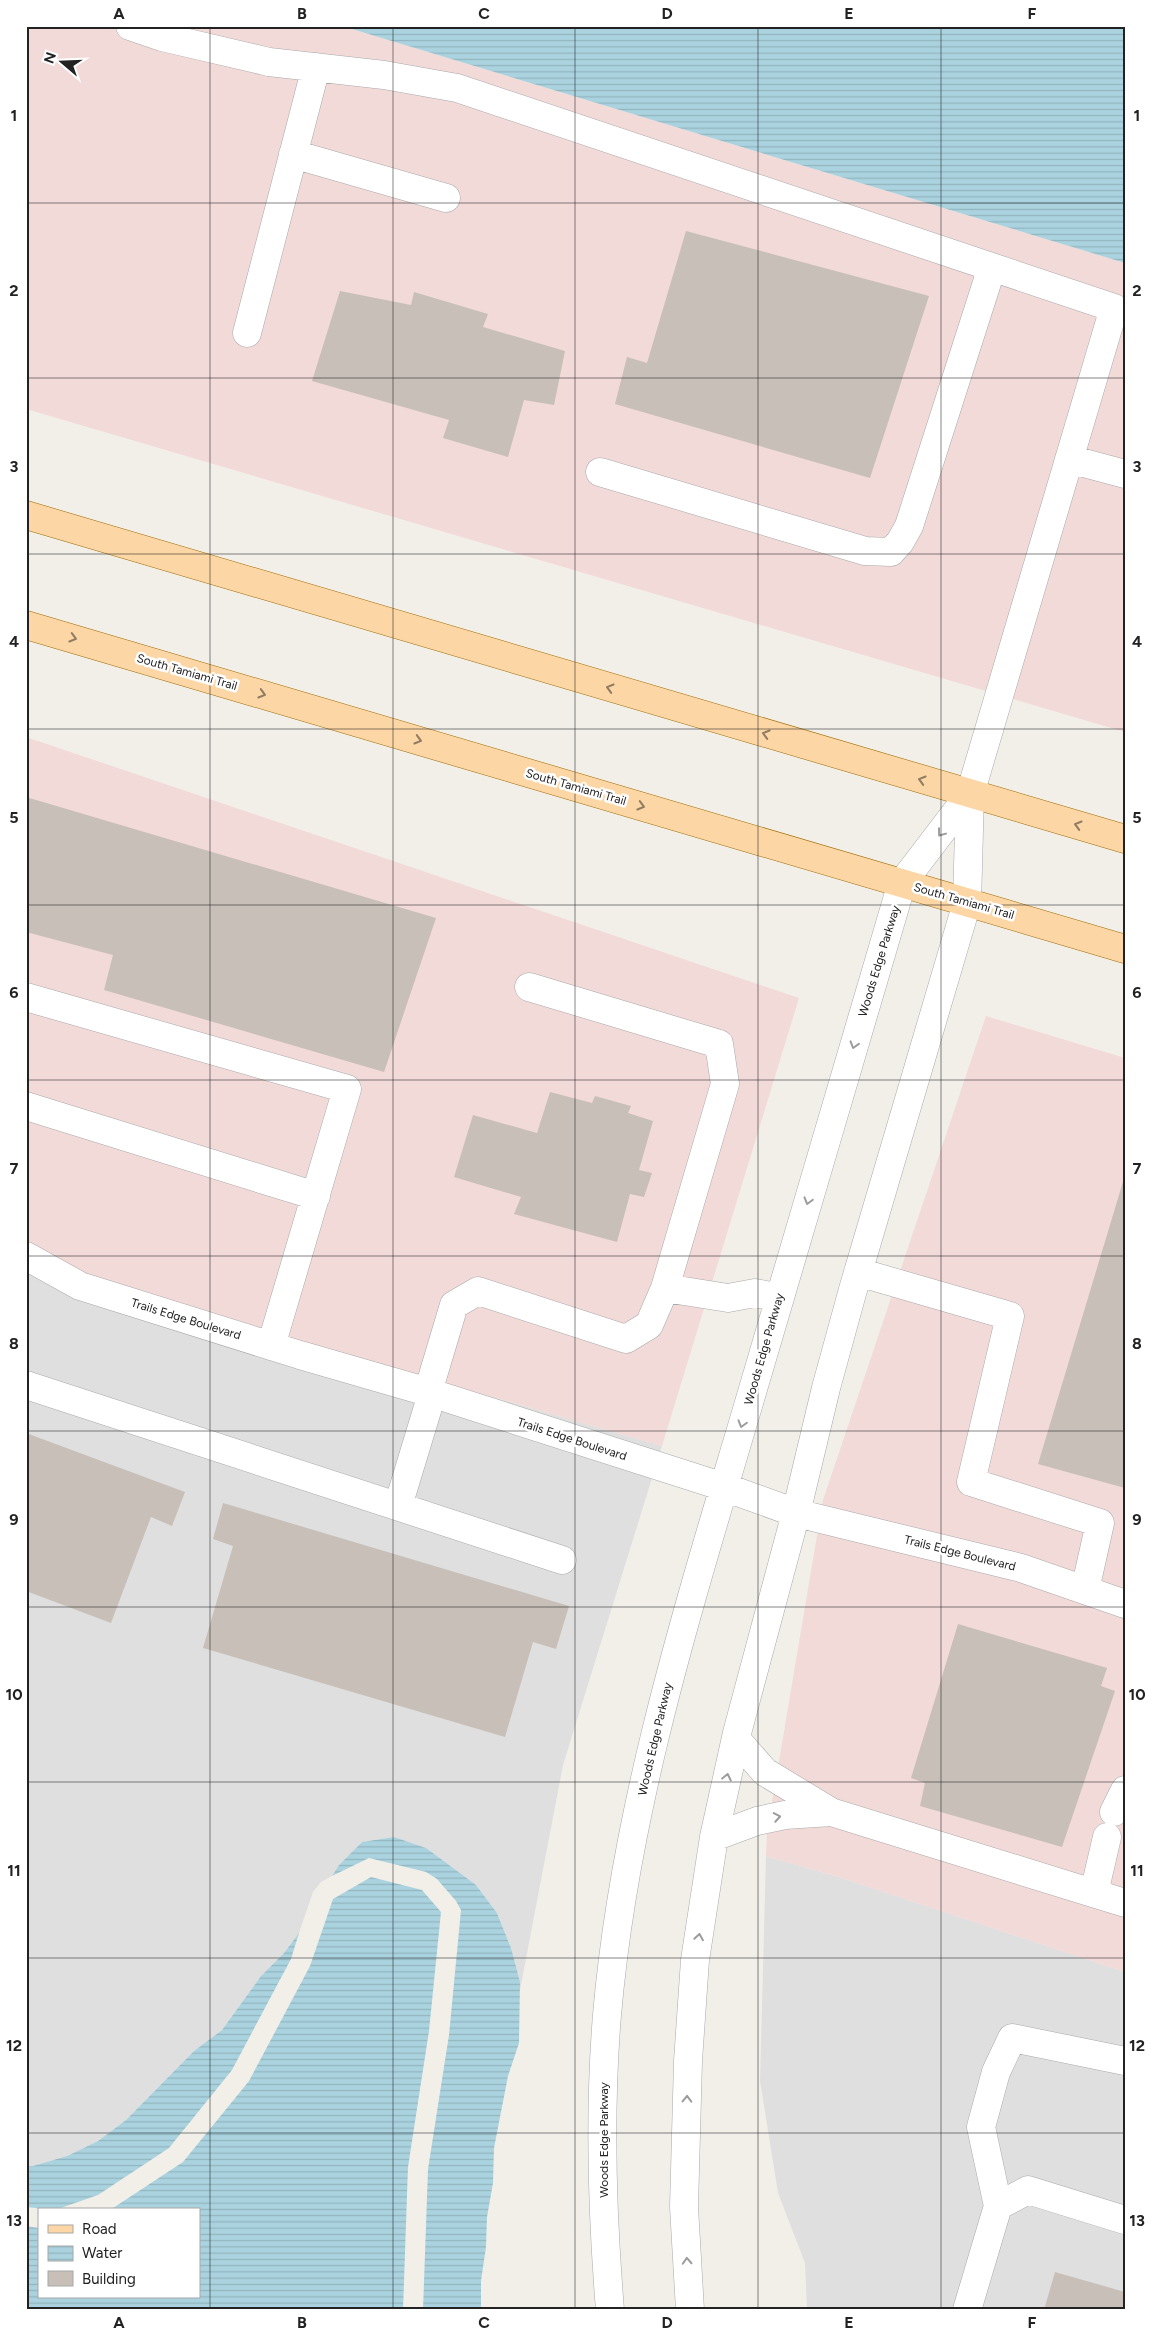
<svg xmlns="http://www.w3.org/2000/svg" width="1151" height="2336" font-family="Figtree,sans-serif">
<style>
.residential{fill:#e0dfdf}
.commercial{fill:#f2dad9}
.water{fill:url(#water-rules)}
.building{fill:#c7bfb8}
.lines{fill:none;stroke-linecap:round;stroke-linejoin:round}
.minor-casing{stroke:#a9a9a9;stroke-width:29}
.major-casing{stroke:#a06b00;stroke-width:29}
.minor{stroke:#fff;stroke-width:28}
.major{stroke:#fcd6a4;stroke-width:28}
.oneway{stroke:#8f7c63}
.oneway2{stroke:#9c9c9c}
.grid{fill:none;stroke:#222;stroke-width:1;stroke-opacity:0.55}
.labels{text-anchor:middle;stroke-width:5;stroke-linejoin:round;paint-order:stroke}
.street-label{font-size:12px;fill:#222;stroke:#fff}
.neatline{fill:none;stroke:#222;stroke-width:2}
.grid-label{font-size:16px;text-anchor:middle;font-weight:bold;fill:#222}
</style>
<defs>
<pattern id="water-rules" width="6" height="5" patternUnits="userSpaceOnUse" patternTransform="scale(1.25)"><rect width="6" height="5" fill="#aad3df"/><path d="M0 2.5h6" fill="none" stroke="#92b5bf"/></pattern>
</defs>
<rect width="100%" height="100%" fill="#f2efe9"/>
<path class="residential" d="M26,1244L293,1339L662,1446L563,1765L520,1990L511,1948L497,1913L476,1885L394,1837L362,1842L339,1865L332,1876L321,1882L313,1892L299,1933L284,1953L261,1976L222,2030L194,2051L126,2120L98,2141L67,2156L33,2166H26Z
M766,1856L842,1878L1125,1972V2310H807L805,2263L778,2193L760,2081Z"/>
<path class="commercial" d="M26,26H342L1125,263V732L26,409Z
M26,737L799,998L662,1446L293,1339L84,1286L26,1244Z
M986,1016L1125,1058V1972L842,1878L766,1856L767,1832L823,1500Z"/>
<path class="water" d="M342,26H1125V263Z
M394,1837L426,1848L476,1885L497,1913L511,1948L520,1982L519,2043L508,2076L494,2148L493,2183L487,2217L486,2247L481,2281V2310H423L428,2169L449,2035L461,1910L456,1901L437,1879L426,1872L369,1858L332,1876L339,1865L362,1842Z
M371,1877L422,1890L441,1912L429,2031L408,2167L403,2310H26V2226L39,2228V2297H199V2210H110L183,2162L249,2081L310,1966L333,1899Z
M299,1933L291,1959L232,2070L169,2148L98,2195L55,2210L26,2207V2166H33L67,2156L98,2141L126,2120L194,2051L222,2030L261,1976L284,1953Z"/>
<path class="building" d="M686,231L929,296L870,478L615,404L627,357L647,363Z
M340,291L411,305L414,292L488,314L483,327L565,351L554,405L524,400L508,457L443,438L449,420L312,381Z
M26,797L436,918L384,1072L104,990L113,955L26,932Z
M550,1092L592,1103L595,1096L631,1106L628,1113L653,1121L639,1170L652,1173L644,1197L630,1194L617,1242L514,1214L521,1197L454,1177L473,1115L537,1133Z
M1125,1175V1488L1038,1464Z
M26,1433L185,1492L172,1526L151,1517L111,1623L26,1591Z
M223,1503L569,1606L556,1649L533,1642L505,1737L203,1648L233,1546L213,1539Z
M958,1624L1107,1668L1101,1686L1115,1691L1062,1847L920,1806L925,1783L911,1778Z
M1055,2272L1125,2292V2310H1044Z"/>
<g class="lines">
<g class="minor-casing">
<path id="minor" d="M130,26L162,37L269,62L384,75L457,88L1114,308L970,794L967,903L854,1286L826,1388L796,1513L737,1733L714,1837L695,1960L688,2061L684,2207L690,2310
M293,154L446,198
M247,333L316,67
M1069,459L1125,474
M600,472L865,551L891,552L900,542L909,526L992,267
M529,987L719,1044L725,1084L665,1288
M26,997L347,1089L271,1346
M26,1106L316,1196
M26,1256L80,1286L300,1355L428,1392L724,1487L796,1513L1021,1568L1125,1604
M858,1272L1010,1316L971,1482L1100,1523L1085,1590
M26,1385L562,1560
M428,1392L454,1305L478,1291L626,1339L649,1325L665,1288L728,1298L755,1293L780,1298
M398,1506L432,1394
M831,1812L1125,1903
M1114,1812L1125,1790
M714,1837L757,1821L785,1815L831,1812L765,1772L736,1739
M1094,1893L1107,1837
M998,2206L981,2127L996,2072L1012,2038L1125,2061
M610,2310C602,2213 599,2112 607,2015C625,1806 689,1606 748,1406C799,1232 851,1057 902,883L970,794
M967,2310L998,2206L1028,2190L1125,2220"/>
</g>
<g class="major-casing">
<path id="major" d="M26,515L1125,839
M26,625L1125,949"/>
</g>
<use href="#minor" class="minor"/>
<use href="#major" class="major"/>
</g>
<defs><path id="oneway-chevron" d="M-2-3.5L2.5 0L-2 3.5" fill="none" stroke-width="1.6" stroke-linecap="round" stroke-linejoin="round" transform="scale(1.25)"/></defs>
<g class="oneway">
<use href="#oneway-chevron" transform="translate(73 638) rotate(16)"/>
<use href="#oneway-chevron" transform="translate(610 688) rotate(-164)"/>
<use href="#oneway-chevron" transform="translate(262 694) rotate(16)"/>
<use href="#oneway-chevron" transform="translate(766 734) rotate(-164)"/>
<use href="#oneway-chevron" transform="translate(418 740) rotate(16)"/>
<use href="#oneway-chevron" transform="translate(922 780) rotate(-164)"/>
<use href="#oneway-chevron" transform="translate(641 806) rotate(16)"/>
<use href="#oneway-chevron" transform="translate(1078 825) rotate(-164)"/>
</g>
<g class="oneway2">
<use href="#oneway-chevron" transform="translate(941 833) rotate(127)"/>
<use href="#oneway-chevron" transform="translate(854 1045) rotate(107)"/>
<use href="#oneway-chevron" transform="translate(808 1201) rotate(106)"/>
<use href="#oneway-chevron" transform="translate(742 1424) rotate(106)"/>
<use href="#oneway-chevron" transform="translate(727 1777) rotate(-78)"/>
<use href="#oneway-chevron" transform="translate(777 1817) rotate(-10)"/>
<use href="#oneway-chevron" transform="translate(699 1937) rotate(-81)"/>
<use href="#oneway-chevron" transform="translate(687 2099) rotate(-89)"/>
<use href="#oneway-chevron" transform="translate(687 2261) rotate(-93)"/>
</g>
<path class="grid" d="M210,26V2310M393,26V2310M575,26V2310M758,26V2310M941,26V2310M26,203H1125M26,378H1125M26,554H1125M26,729H1125M26,905H1125M26,1080H1125M26,1256H1125M26,1431H1125M26,1607H1125M26,1782H1125M26,1958H1125M26,2133H1125"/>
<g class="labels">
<g class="street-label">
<text transform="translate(187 672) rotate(16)" y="4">South Tamiami Trail</text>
<text transform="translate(576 787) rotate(16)" y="4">South Tamiami Trail</text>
<text transform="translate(964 901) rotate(16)" y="4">South Tamiami Trail</text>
<text transform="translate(879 961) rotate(-73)" y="4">Woods Edge Parkway</text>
<text transform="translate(186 1319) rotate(17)" y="4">Trails Edge Boulevard</text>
<text transform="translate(764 1349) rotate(-74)" y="4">Woods Edge Parkway</text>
<text transform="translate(572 1439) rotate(18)" y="4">Trails Edge Boulevard</text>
<text transform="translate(960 1553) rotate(14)" y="4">Trails Edge Boulevard</text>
<text transform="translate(655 1739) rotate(-77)" y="4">Woods Edge Parkway</text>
<text transform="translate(604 2140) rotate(-90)" y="4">Woods Edge Parkway</text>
</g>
</g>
<rect width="1151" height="2336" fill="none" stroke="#ffffff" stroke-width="55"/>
<rect x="38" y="2208" width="162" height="90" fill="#ffffff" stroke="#a7a7a7"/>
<rect x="48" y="2225" width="25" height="8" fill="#fcd6a4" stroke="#a7a7a7"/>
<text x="82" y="2234" font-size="15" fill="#222222">Road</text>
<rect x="48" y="2246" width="25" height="15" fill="url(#water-rules)" stroke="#a7a7a7"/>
<text x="82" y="2258" font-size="15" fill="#222222">Water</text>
<rect x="48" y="2271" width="25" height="15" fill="#c7bfb8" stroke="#a7a7a7"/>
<text x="82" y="2284" font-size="15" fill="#222222">Building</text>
<g transform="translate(62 62) rotate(289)" stroke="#ffffff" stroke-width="4" paint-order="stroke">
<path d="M0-4L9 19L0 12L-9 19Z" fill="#222222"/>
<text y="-8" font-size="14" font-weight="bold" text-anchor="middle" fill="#222222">N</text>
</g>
<rect x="28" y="28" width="1096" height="2280" class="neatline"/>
<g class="grid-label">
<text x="119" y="19">A</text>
<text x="302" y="19">B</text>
<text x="484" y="19">C</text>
<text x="667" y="19">D</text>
<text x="849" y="19">E</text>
<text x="1032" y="19">F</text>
<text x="14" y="121">1</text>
<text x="1137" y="121">1</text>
<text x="14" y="296">2</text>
<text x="1137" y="296">2</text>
<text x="14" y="472">3</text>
<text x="1137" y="472">3</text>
<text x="14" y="647">4</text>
<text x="1137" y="647">4</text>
<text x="14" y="823">5</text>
<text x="1137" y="823">5</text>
<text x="14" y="998">6</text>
<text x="1137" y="998">6</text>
<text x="14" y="1174">7</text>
<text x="1137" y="1174">7</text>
<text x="14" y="1349">8</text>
<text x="1137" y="1349">8</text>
<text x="14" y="1525">9</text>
<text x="1137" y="1525">9</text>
<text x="14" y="1700">10</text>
<text x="1137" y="1700">10</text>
<text x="14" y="1876">11</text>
<text x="1137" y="1876">11</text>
<text x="14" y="2051">12</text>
<text x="1137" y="2051">12</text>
<text x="14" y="2226">13</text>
<text x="1137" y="2226">13</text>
<text x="119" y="2328">A</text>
<text x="302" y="2328">B</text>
<text x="484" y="2328">C</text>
<text x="667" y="2328">D</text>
<text x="849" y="2328">E</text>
<text x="1032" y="2328">F</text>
</g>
</svg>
